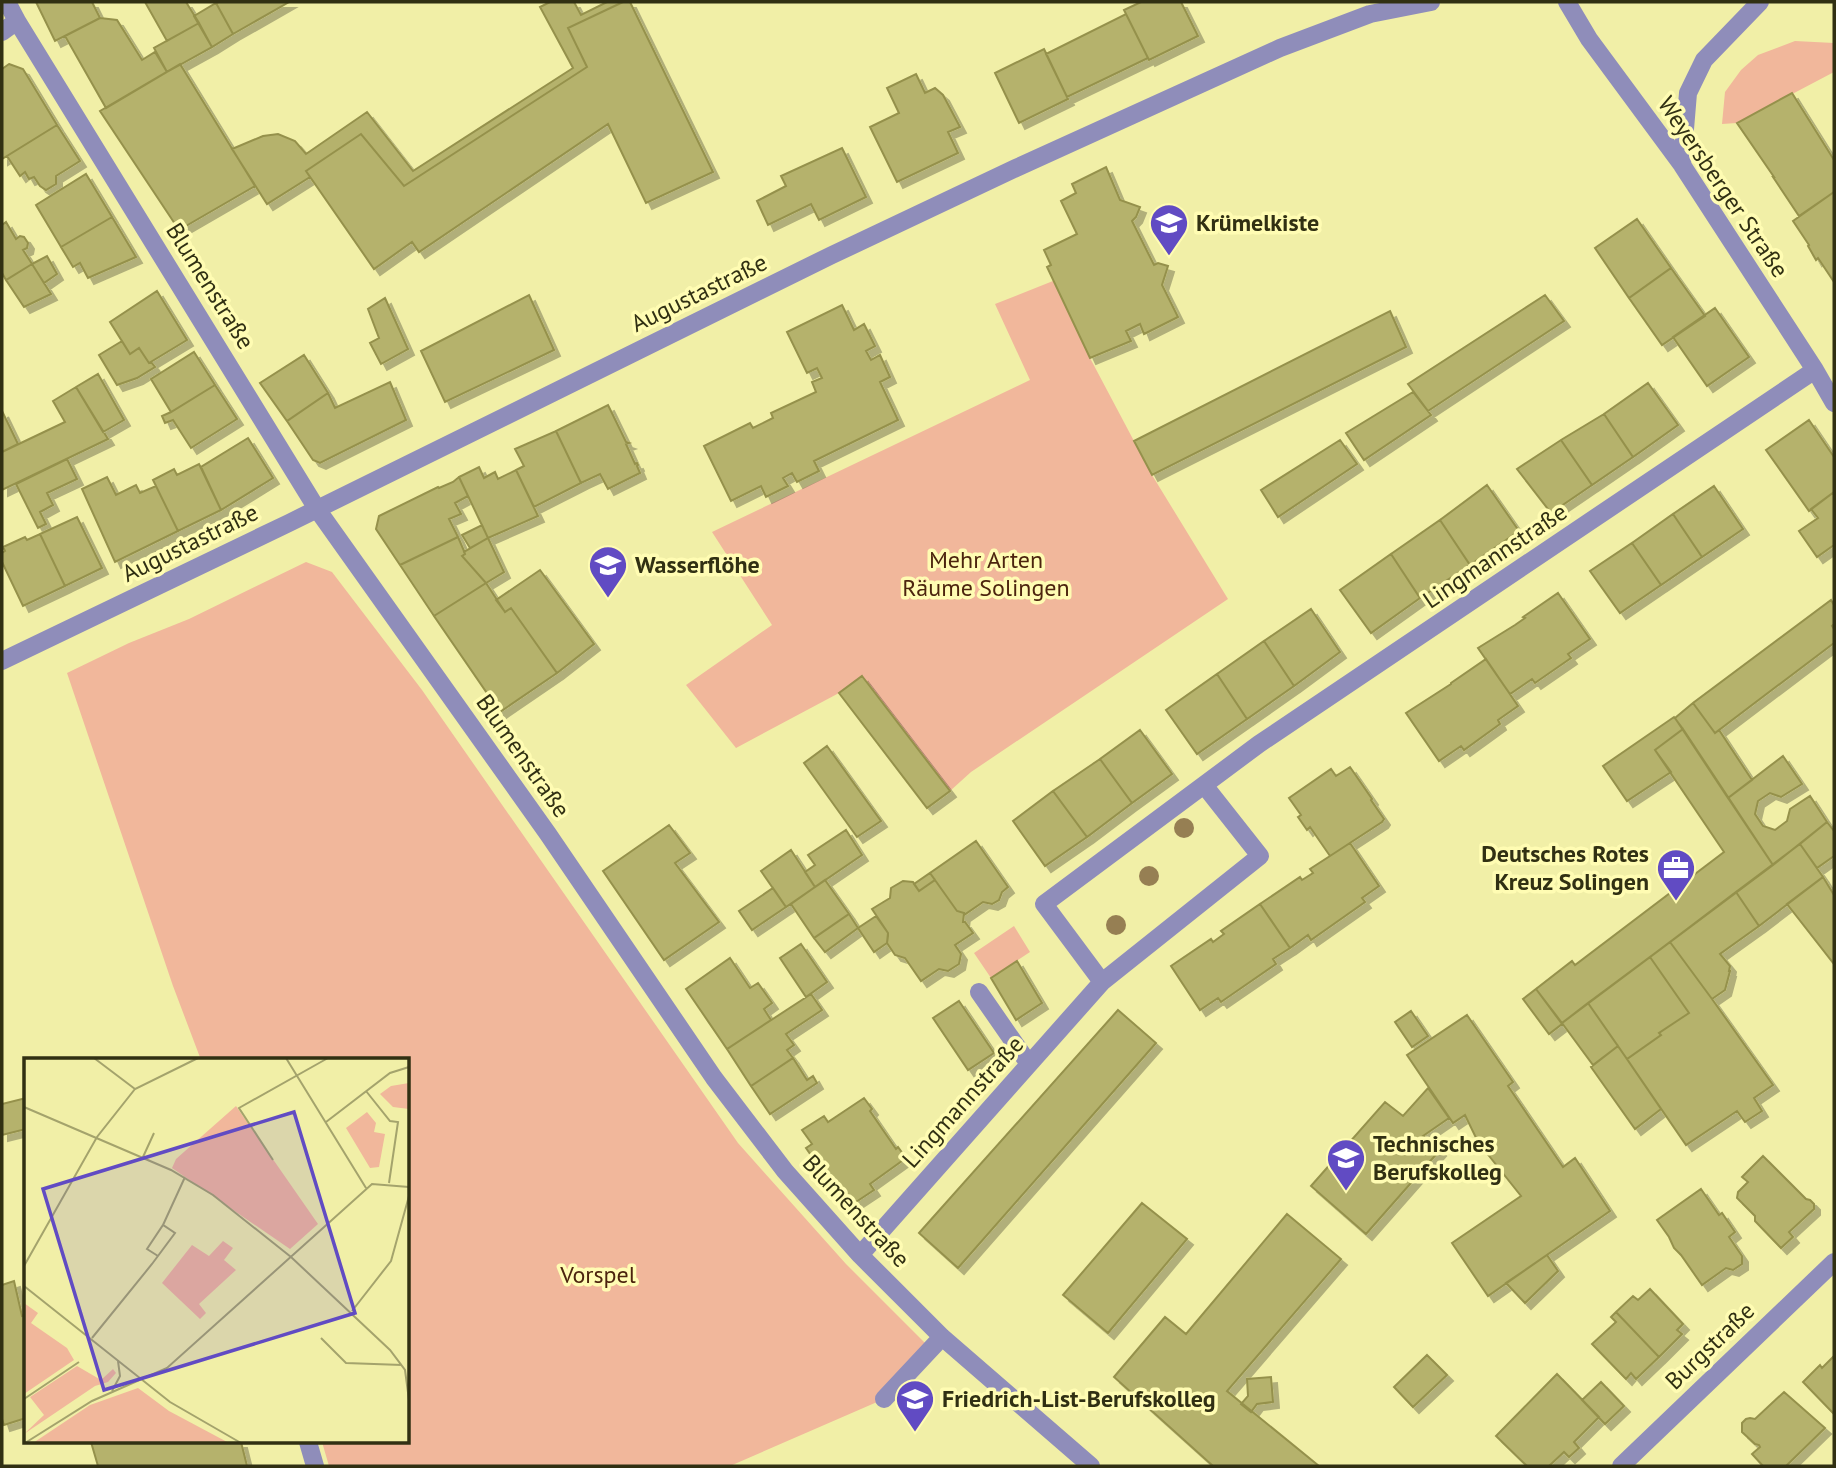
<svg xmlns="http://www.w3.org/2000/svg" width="1836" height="1468" font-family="'PT Sans',sans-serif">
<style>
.green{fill:#f1b79b}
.building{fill:#b5b26c;stroke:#95914c;stroke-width:2;filter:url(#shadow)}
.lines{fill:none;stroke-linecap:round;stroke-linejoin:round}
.minor{stroke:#8f8dba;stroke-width:18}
.tree{fill:#967f53}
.labels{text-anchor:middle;stroke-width:7;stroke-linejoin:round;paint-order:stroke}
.street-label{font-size:24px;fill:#313013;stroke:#fffcb3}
.poi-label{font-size:24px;font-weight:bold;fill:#313013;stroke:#fffcb3;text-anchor:start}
.park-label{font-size:24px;fill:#4c240e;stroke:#fffcb3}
.inset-road{fill:none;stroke:#a4a36c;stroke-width:2}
.view{fill:#614bc3;fill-opacity:0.15;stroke:#614bc3;stroke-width:3.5}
.inset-edge{fill:none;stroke:#313013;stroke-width:3.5}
</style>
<defs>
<filter id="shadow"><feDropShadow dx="6" dy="6" stdDeviation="0" flood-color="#0004"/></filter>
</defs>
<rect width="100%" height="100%" fill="#f1efa7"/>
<path class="green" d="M1795,41L1834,43V72L1737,123L1722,124L1725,92L1741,70L1758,55Z
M1053,281L1090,358L1152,475L1228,599L971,772L950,791L862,676L839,693L736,748L686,685L772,625L712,532L1030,380L995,304Z
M306,562L332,572L422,690L738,1143L846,1264L930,1348L884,1399L730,1466H329L322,1442H408V1060H201L173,986L67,673L129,643L189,619Z
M1014,926L1030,952L991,978L974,953Z"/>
<path class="building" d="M36,2H92L100,18L55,41Z
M145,2H186L199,23L167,41Z
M219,2H289L233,34L216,3Z
M550,2H574L581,15L607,2H623L568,28L587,67L404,186L361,134L306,171L310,177L267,204L232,149L263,136L278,134L295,141L306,154L367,112L413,171L573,68L540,7Z
M623,2H630L713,172L646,203L608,124L419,252L412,242L374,269L306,171L361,134L404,186L587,67L568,28Z
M1141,2H1181L1198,36L1149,60L1124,10Z
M216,3L233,34L212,47L194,16Z
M1126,14L1148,58L1067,97L1046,54Z
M100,18L117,20L142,60L155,52L167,72L106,108L65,36Z
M199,23L212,47L167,72L154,48Z
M1044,49L1068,99L1019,123L995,73Z
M9,64L23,69L57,125L2,159V69Z
M180,64L255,186L179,230L100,111Z
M916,74L925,93L935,88L943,95L960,127L948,132L958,153L897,182L870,127L899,113L887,88Z
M1792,93L1834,160V192L1799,216L1773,177H1774L1737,123Z
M57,125L80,161L56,176V184L46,190L40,186L34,177L29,179L25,172L20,176L7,156Z
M842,148L866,197L819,220L811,204L768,225L757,201L786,186L781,176Z
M1106,167L1120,200L1140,207L1136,217L1132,221L1154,265L1158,263L1168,266L1162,285L1178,317L1144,334L1140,324L1126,331L1131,341L1090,358L1047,267L1051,265L1044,250L1077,234L1061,201L1076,193L1072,184Z
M86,174L112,217L61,247L36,205Z
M1834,192V282L1818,258L1816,260L1808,246L1809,245L1793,221Z
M112,217L136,257L88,278L80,263L73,267L61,247Z
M1637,219L1671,268L1629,298L1595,248Z
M6,222L16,239L20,236L24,237L28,243L27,248L23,250L32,264L6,280L2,273V225Z
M47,256L57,274L44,283L32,264Z
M32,264L51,294L24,307L6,280Z
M1671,268L1705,316L1662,345L1629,298Z
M157,291L187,340L149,363L139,348L130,354L110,322Z
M529,295L554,350L445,402L421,351Z
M1545,295L1564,321L1428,411L1408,384Z
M385,298L408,349L381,364L370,343L379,338L368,309Z
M842,305L854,330L864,324L875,346L866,351L871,360L880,355L890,377L880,382L898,420L814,461L819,471L797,482L792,473L783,478L788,486L766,497L761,486L731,501L704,446L750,423L753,428L773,418L771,413L816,392L812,382L822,378L817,368L807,373L787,332Z
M1715,308L1749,357L1707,386L1673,337Z
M1390,311L1406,347L1152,475L1134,441Z
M122,341L130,354L139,348L149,363L151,362L155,367L137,378L117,385L99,355Z
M194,352L215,385L171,412L151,379Z
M304,355L328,393L287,421L260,383Z
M98,374L124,420L103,432L76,387Z
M390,382L406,420L320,463L313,460L287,421L328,393L335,408Z
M1648,383L1678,425L1633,457L1604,414Z
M215,385L237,419L191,448L173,420L165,423L162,416L171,412Z
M76,387L108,439L2,490V452L65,422L53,401Z
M1413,392L1431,415L1364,460L1346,433Z
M608,405L626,442L629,443L626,444L635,464L637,463L638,465L637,466L640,473L608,489L600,474L581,483L556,431Z
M2,411L18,444L2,452Z
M1604,414L1633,457L1592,485L1561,440Z
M1809,420L1834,457V492L1809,511L1766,450Z
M556,431L581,483L534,507L516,470L524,466L515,449Z
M248,438L273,478L221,510L201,467Z
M1340,440L1357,464L1278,517L1261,490Z
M1561,440L1592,485L1551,513L1517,469Z
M67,459L77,479L47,493L53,505L40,512L46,524L38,528L16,484Z
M199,464L221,510L178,531L153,480L174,469L177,475Z
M479,467L484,478L495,472L498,479L516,470L538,516L488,538L459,477Z
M107,477L116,495L136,485L140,493L156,486L178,531L115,562L82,489Z
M459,477L468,496L455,503L461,514L449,519L458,537L400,565L376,529L379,516L438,487L439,488L453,482Z
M1487,485L1519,531L1470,565L1440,520Z
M1714,486L1743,529L1702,557L1673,514Z
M1834,492V545L1817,557L1799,531L1818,518L1811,509Z
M1673,514L1702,557L1661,585L1632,543Z
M77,517L102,568L65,586L40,534Z
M1440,520L1470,565L1420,598L1391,554Z
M482,525L488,538L470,548L462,535Z
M40,534L65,586L23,606L2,562V553L5,551L3,547L25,537L27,540Z
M458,537L464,551L465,554L462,556L486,583L434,616L400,565Z
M488,538L504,572L486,583L462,556L465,554L464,552Z
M1632,543L1661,585L1620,613L1590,571Z
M1391,554L1420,598L1371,633L1340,590Z
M540,570L594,644L557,673L511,608L505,612L496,600Z
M486,583L505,612L511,608L557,673L500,712L434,616Z
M1558,593L1590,639L1568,654L1571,658L1535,683L1532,679L1510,694L1478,648L1515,625L1525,618L1523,617Z
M1831,600L1834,605V624L1832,626L1834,629V643L1715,733L1693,703Z
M1311,609L1340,652L1294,686L1264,641Z
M1264,641L1294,686L1247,719L1217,674Z
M1486,659L1518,706L1498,720L1500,724L1464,750L1461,746L1439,761L1406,713L1451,684V683Z
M1217,674L1247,719L1197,754L1166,710Z
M862,676L950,791L927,808L839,693Z
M1693,703L1715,733L1719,730L1752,780L1728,798L1675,718Z
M1674,717L1683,729L1655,750L1671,772L1627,801L1603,766Z
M1683,729L1773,865L1562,1023L1536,989L1572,961L1575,965L1724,852L1655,750Z
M1140,730L1172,774L1132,803L1100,759Z
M827,746L881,821L857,837L804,763Z
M1783,756L1802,784L1781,797L1770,793L1758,801L1755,814L1763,826L1775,830L1787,821L1790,809L1810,796L1827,822L1773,865L1728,798Z
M1100,759L1132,803L1087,837L1053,791Z
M1350,767L1372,799L1371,800L1384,819L1382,822L1330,856L1310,827L1307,830L1298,817L1301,815L1289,798L1331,769L1336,776Z
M1053,791L1087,837L1045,866L1013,821Z
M1827,822L1834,831V856L1817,868L1800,844Z
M669,825L690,853L675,863L719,922L664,960L603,871Z
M846,830L862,855L815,887L805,872L815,865L808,855Z
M976,841L1008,887L1002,892L999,900L992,904L983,902L964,915V913L957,911L930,873Z
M1350,843L1379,886L1362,898L1365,902L1311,940L1308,935L1290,948L1260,904L1300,877L1302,880L1313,873L1310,869Z
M1800,844L1823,877L1759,926L1736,892Z
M791,850L815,887L786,907L761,871Z
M930,873L935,880L919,891L914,884Z
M1823,877L1834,895V964L1787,904Z
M825,880L849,914L814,938L791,904Z
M935,880L957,911L964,913L963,922H965L973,933L955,945L961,954L959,964L948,971L939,969L921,981L905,958L895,955L887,943L888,933L872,909L890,898L891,888L903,881L913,882L919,891Z
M773,888L786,907L752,930L739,911Z
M1736,892L1759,926L1720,954L1730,966L1729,971H1730L1725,990L1712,999L1670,942Z
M1260,904L1290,948L1273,959L1276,964L1221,1002L1218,998L1200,1010L1171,966L1211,939L1213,942L1224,934L1221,931Z
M849,914L858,928L825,952L814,938Z
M876,916L888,933V936L887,943L874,952L858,928Z
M1670,942L1712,999L1773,1085L1754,1098L1762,1111L1745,1122L1737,1111L1686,1145L1627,1059L1661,1035L1659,1033L1689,1013L1650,957Z
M801,944L827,982L806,997L780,958Z
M1650,957L1689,1013L1659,1033L1661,1035L1627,1059L1588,1003Z
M730,958L750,988L758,983L772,1003L764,1009L771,1020L727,1049L686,989Z
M1017,961L1042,1003L1016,1020L991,978Z
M1536,989L1562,1024L1549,1034L1523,999Z
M811,994L822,1010L786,1034L794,1045L787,1050L793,1058L751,1086L727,1049Z
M959,1001L994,1053L968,1070L933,1018Z
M1588,1003L1618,1046L1593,1065L1562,1023Z
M1118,1010L1156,1043L958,1268L919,1233Z
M1411,1011L1428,1036L1412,1047L1395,1022Z
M1467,1015L1513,1082L1508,1086L1563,1167L1575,1158L1610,1211L1488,1296L1452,1243L1521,1196L1478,1142L1465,1115L1453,1123L1407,1055Z
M1618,1046L1661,1109L1635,1129L1591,1067Z
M793,1058L807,1080L813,1076L817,1083L770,1114L751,1086Z
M1428,1088L1449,1118L1423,1136L1440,1150L1366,1234L1311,1186L1385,1102L1403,1116Z
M26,1098V1129L2,1135V1104Z
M864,1098L872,1109L870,1111L896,1149L898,1147L906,1158L870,1184L874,1190L853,1204L843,1191L838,1194L806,1148L812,1144L802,1130L824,1116L828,1122Z
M1763,1156L1806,1199L1810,1200L1814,1204V1209L1789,1232L1793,1237L1781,1248L1755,1221V1216L1737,1198L1738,1192L1748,1182L1742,1177Z
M1701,1189L1719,1215L1722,1213L1735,1232L1729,1237L1742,1256V1264L1733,1270L1726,1268L1702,1285L1681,1255L1674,1248L1669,1237L1657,1220Z
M1142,1203L1187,1239L1108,1333L1063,1295Z
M1287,1214L1341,1259L1227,1391L1319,1466H1213L1114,1377L1165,1317L1186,1334Z
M1547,1255L1558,1271L1525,1303L1506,1283Z
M14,1281L22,1316L26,1315V1418L4,1425L2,1419V1285Z
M1650,1289L1683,1324L1677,1330L1682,1334L1659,1357L1616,1312L1633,1296L1638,1300Z
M1616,1312L1659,1357L1636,1379L1631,1373L1626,1379L1592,1344L1616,1322L1611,1317Z
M1427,1355L1447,1375L1413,1407L1394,1387Z
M1834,1356V1414L1803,1382L1820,1365L1822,1368Z
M1557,1374L1599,1417L1574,1442L1579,1448L1569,1457L1564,1452L1549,1466H1527L1496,1436Z
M1271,1377L1273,1402L1257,1404L1251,1412L1241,1404L1248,1396L1247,1379Z
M1601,1382L1624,1406L1605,1424L1582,1400Z
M1784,1392L1825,1428L1786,1466H1763L1752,1454L1760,1447L1759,1445L1755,1444L1742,1432V1423L1746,1419L1750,1418L1755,1419Z
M91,1442H241L247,1466H98Z"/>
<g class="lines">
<path class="minor" d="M7,2L17,21L317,509L548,834L714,1078L785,1171L860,1255L942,1337L1091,1466
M1567,2L1589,39L1682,165L1815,370L1834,403
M2,32L17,21
M1682,165L1688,93L1704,60L1760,2
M2,661L289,523L832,255L1016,168L1280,48L1370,14L1431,2
M1204,785L1260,856L1102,982L1044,904L1259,744L1815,370
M979,992L1029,1064
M860,1255L1102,982
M884,1399L942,1337
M308,1442L315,1466
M1621,1466L1834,1262"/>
</g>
<g class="tree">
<circle cx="1184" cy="828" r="10"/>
<circle cx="1149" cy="876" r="10"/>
<circle cx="1116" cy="925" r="10"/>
</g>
<defs>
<g id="school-pin" transform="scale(2.0125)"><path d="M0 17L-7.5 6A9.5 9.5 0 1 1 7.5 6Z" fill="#614bc3" stroke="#fffcb3"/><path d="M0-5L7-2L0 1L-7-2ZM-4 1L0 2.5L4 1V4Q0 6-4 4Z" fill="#fff"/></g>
<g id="office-pin" transform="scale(2.0125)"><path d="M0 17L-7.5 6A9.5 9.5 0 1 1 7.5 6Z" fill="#614bc3" stroke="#fffcb3"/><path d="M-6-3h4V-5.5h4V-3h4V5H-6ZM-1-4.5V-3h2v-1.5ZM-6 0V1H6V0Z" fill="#fff"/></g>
</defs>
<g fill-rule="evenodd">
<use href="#school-pin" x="1169" y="223"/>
<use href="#school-pin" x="608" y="565"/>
<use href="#office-pin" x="1676" y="868"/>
<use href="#school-pin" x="1346" y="1158"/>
<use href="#school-pin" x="915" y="1399"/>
</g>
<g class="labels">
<g class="street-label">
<text transform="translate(1723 187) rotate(56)" y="8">Weyersberger Straße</text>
<text transform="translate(210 286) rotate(58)" y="8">Blumenstraße</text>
<text transform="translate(699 293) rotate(-26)" y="8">Augustastraße</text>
<text transform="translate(190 543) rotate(-26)" y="8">Augustastraße</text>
<text transform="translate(1495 556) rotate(-34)" y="8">Lingmannstraße</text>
<text transform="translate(523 756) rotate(55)" y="8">Blumenstraße</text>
<text transform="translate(963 1102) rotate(-48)" y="8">Lingmannstraße</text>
<text transform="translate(856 1211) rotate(47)" y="8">Blumenstraße</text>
<text transform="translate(1710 1346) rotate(-44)" y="8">Burgstraße</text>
</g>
<g class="poi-label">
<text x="1196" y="231">Krümelkiste</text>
<text x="635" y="573">Wasserflöhe</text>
<text x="1649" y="862" text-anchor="end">Deutsches Rotes<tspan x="1649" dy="28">Kreuz Solingen</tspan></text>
<text x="1373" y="1152">Technisches<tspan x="1373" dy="28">Berufskolleg</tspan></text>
<text x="942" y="1407">Friedrich-List-Berufskolleg</text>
</g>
<g class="park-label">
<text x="986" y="568">Mehr Arten<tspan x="986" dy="28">Räume Solingen</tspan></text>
<text x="598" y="1283">Vorspel</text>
</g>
</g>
<g transform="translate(24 1058)">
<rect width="385" height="385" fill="#f1efa7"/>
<path d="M385,25V51L369,49L356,36L367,28ZM212,48L294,166L266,191L148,110L152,101ZM343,54L352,65L350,74L361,76L355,109L346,110L322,70ZM199,183L209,190L200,202L212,212L175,246L182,255L176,261L138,225L168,187L185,198ZM0,245L14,255L7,265L43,290L50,302L0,336ZM53,308L77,322L89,311L92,315L84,324L71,328L0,376L20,357L6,339ZM114,330L145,353L205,385H9L66,347Z" fill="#f1b79b"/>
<path class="inset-road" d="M70,0L111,31M262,0L342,130M342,33L366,63L374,64L365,125M0,49L147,112L189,137L267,199L366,292L381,312L385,342M302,64L366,15L385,9M119,99L130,75M249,102L215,50L304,0M139,167L161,119M0,208L73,79L111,31L174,0M0,228L146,344L217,385M328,253L367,203L385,138M68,280L128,206L151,175L139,167L123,191L134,198M297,280L322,305L378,307M88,333L96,318L94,303M0,341L55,304M1,385L68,343L143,310L348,126L385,129"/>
<path class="view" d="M270,54L331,255L80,332L19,131Z"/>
<rect width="385" height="385" class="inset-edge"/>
</g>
<rect width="1836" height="1468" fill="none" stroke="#313013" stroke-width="7"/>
</svg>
